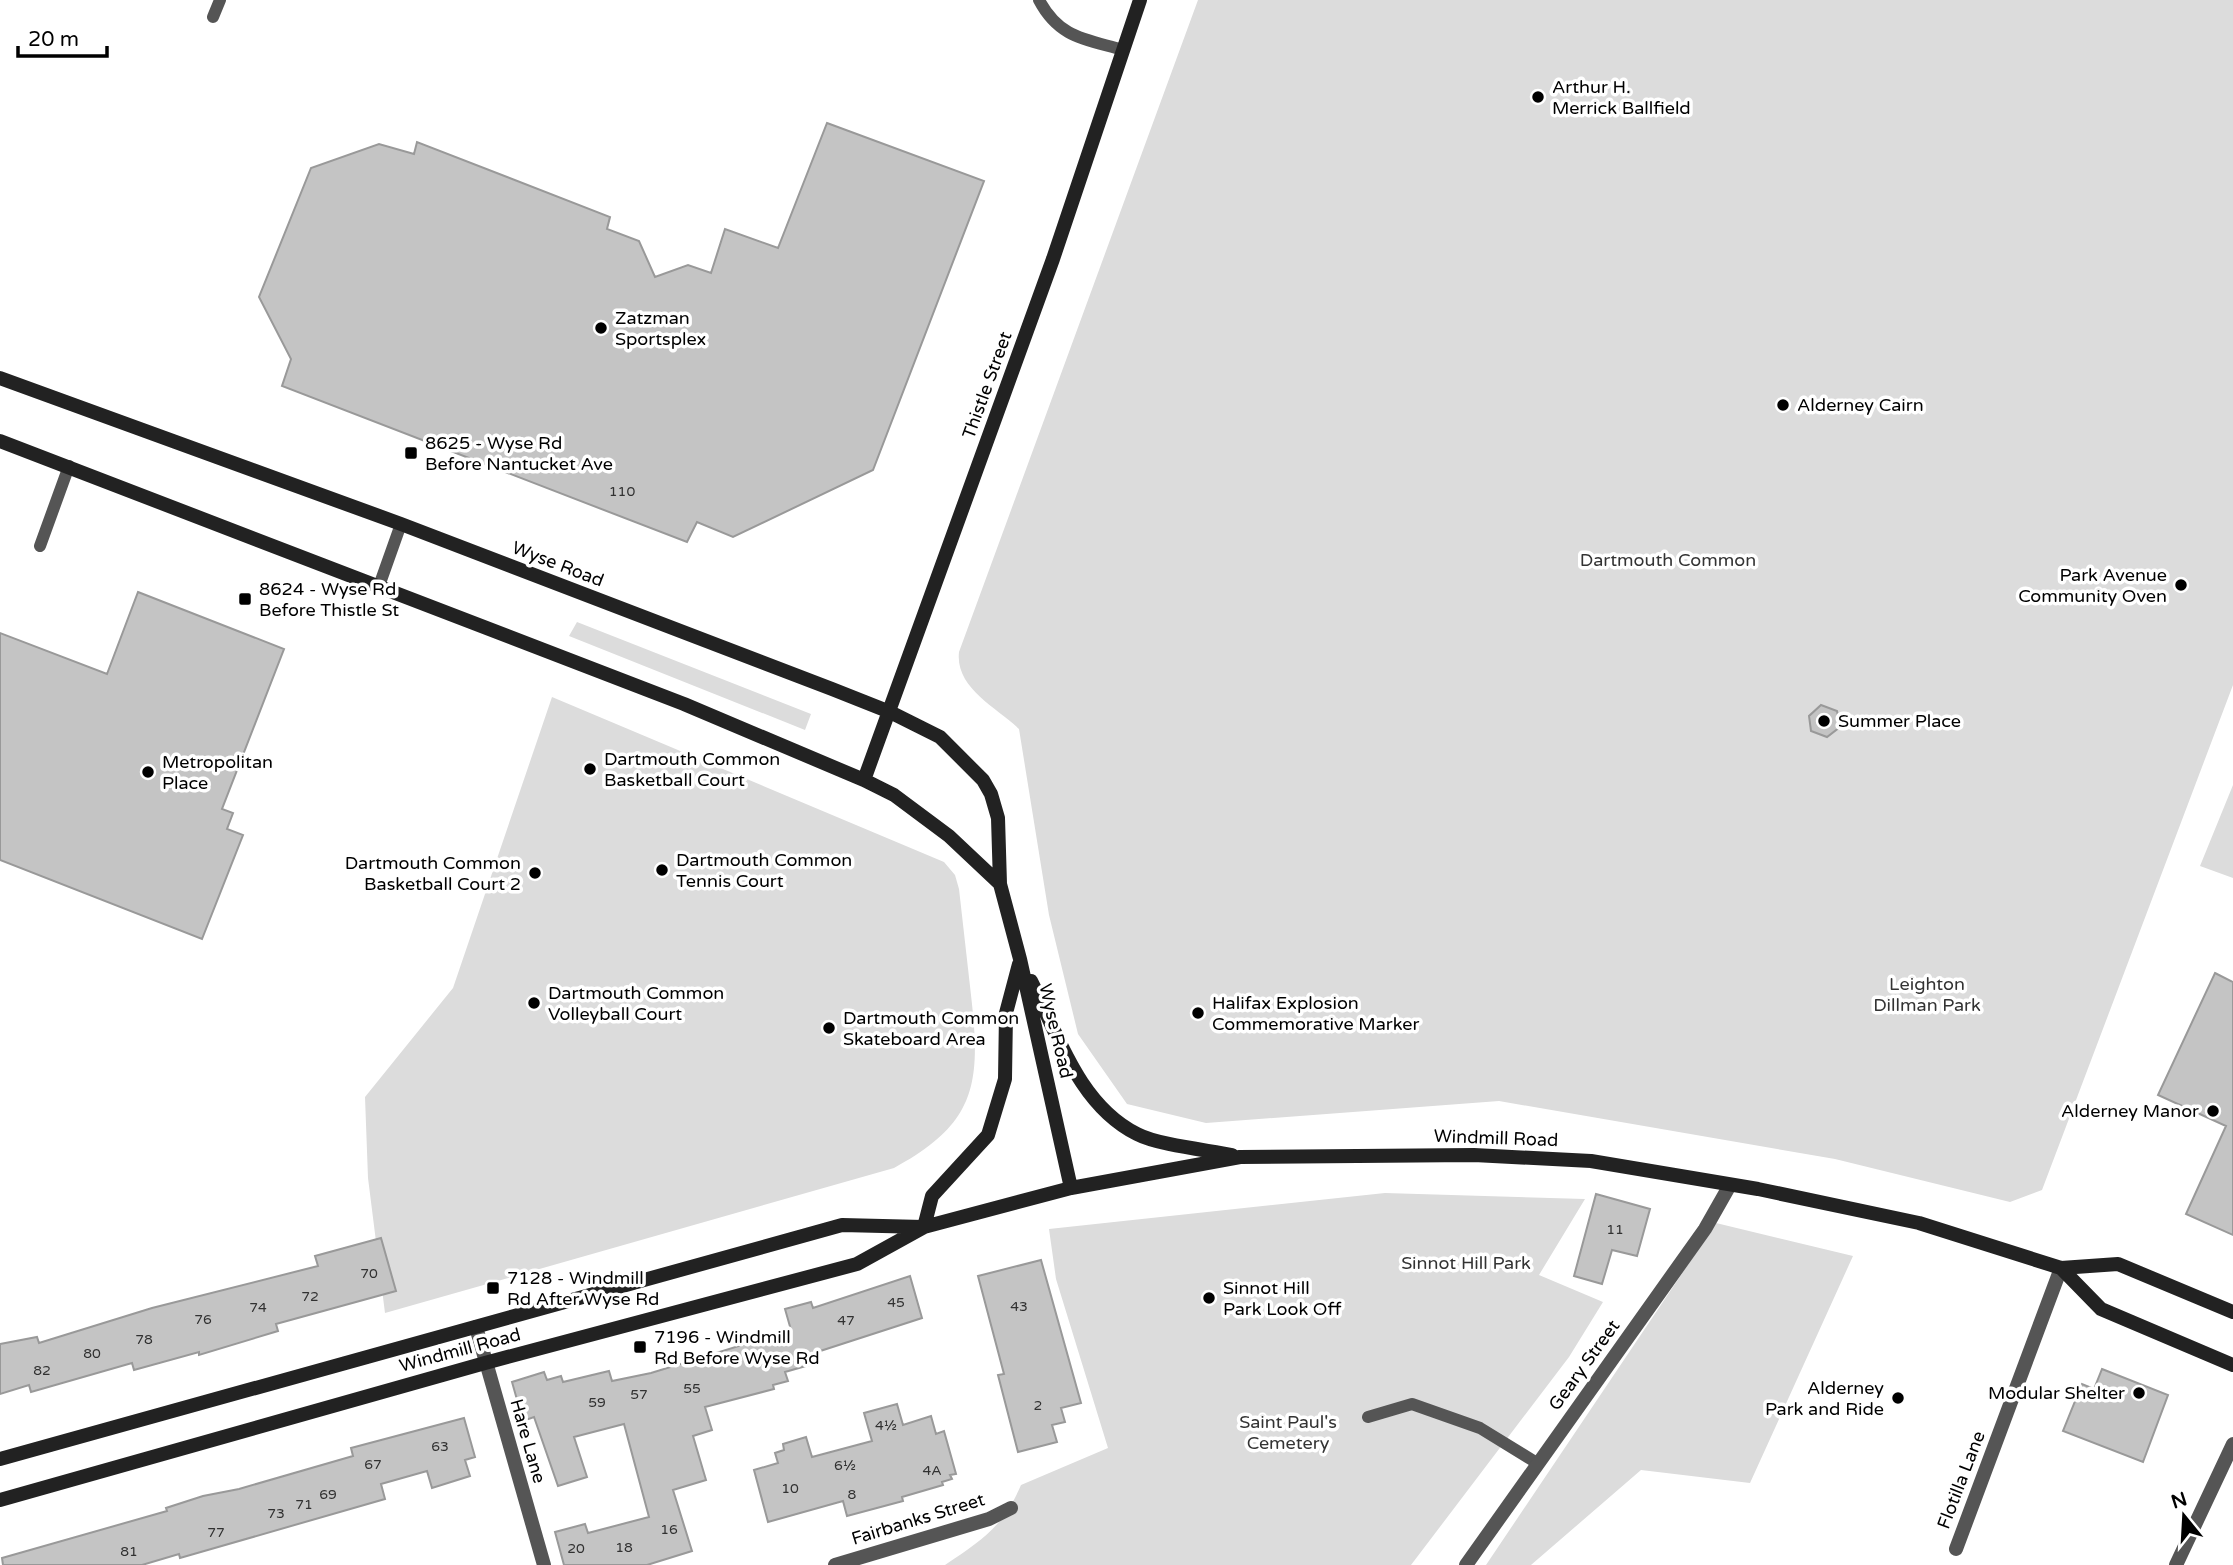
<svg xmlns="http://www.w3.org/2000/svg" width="2233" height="1565" font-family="'Varela Round',sans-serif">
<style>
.green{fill:#dcdcdc}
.building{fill:#c4c4c4;stroke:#999;stroke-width:2}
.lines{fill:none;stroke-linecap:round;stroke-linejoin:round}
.service{stroke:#555;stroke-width:12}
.minor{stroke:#555;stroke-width:14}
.secondary{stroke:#222;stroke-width:14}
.poi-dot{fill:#000;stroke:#fff;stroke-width:2.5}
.labels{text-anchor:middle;stroke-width:7;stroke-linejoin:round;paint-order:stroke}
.number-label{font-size:14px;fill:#313131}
.poi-label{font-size:18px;fill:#000;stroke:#fff;text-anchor:start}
.street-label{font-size:18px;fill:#000;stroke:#fff}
.park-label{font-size:18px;fill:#333;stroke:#fff}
</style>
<rect width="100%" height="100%" fill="#fff"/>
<path class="green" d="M1198,0H2233V685L2042,1190L2010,1202L1835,1159L1499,1101L1206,1123L1127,1104L1078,1034L1049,915L1019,729C996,707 955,688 959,652Z
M577,622L811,714L805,730L569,636Z
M552,697L944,862L955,875L959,889C963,924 967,960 971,995C981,1083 977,1123 894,1168L385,1313L368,1178L365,1097L453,988Z
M2233,785V878L2200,866Z
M1385,1193L1585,1199L1539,1275L1603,1302L1569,1357L1411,1565H945C982,1540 1003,1527 1021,1485L1108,1448L1056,1279L1049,1229Z
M1716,1223L1853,1256L1750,1483L1641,1470L1531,1565H1486Z"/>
<path class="building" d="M827,123L984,181L873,470L733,537L697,522L687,542L282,386L291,359L259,297L311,168L379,144L414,154L417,142L610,217L607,229L639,241L655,277L688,265L711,273L725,229L778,248Z
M138,592L284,649L222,809L233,813L227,829L243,835L202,939L0,860V633L107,674Z
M1821,705L1837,711L1840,727L1827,737L1811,731L1809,716Z
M2215,973L2233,982V1235L2186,1214L2226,1126L2158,1095Z
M1596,1194L1650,1209L1637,1256L1612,1250L1602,1284L1574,1276Z
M381,1238L396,1291L276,1324L278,1331L199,1355V1352L134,1370L132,1363L31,1392L29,1385L0,1394V1344L37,1337L39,1343L152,1308L318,1266L315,1256Z
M1041,1260L1081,1403L1061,1408L1065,1422L1052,1425L1057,1442L1018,1452L998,1375L1004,1374L978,1276Z
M910,1276L922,1318L811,1354L813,1364L785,1372L788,1381L773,1385L774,1389L705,1407L712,1430L693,1436L706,1480L673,1490L692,1551L647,1565H564L555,1532L585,1524L588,1533L649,1517L624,1424L574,1437L587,1477L558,1486L534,1417L523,1421L512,1382L544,1372L547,1380L561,1376L563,1382L609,1371L612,1381L651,1373L791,1330L785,1309L811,1302L813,1308Z
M2102,1369L2168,1395L2143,1462L2063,1431L2082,1384L2094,1389Z
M897,1404L903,1425L931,1416L936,1434L944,1431L956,1474L950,1475L952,1479L942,1482L943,1485L902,1497L903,1501L847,1516L843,1501L768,1522L754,1470L778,1463L775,1453L784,1450L783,1444L806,1437L812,1457L872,1441L864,1413Z
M464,1418L475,1457L465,1460L470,1476L432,1488L427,1471L381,1484L385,1499L180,1558L179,1554L142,1565H3L2,1558L167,1511L166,1508L203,1496L239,1489L353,1456L351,1448Z"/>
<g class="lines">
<path class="service" d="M1039,0C1059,38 1085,39 1123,50
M213,17L220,0
M40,546L69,466
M379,586L401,524
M1368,1417L1412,1404L1480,1428L1537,1463"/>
<path class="minor" d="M476,1327L544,1565
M1956,1549L2061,1268
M835,1565L989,1519L1011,1508
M1466,1565L1705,1229L1730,1185
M2176,1565L2233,1444"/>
<path class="secondary" d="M0,378L401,524L832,689L890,712L940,737L983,780L991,794L998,818L1000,884L1020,959L1071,1188
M0,441L684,704L864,780L894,795L949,836L1000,884
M864,780L1053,259L1140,0
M1031,981C1058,1035 1079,1105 1137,1134C1158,1145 1207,1150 1232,1155
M924,1227L932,1196L988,1135L1005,1079L1006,1013L1019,964
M2061,1268L2101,1309L2233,1365
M0,1459L842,1225L923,1227
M0,1500L485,1363L857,1264L924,1227L1071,1188L1240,1157L1474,1155L1591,1161L1758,1189L1919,1223L2061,1268L2118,1264L2233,1312"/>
</g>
<g class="poi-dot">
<circle cx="1538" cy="97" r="7"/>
<circle cx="601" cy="328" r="7"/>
<circle cx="1783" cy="405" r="7"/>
<rect x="404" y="446" width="14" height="14" rx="3.5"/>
<circle cx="2181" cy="585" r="7"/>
<rect x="238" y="592" width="14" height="14" rx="3.5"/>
<circle cx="1824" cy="721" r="7"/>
<circle cx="590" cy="769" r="7"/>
<circle cx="148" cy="772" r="7"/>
<circle cx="662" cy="870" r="7"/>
<circle cx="535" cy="873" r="7"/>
<circle cx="534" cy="1003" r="7"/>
<circle cx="1198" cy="1013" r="7"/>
<circle cx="829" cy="1028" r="7"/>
<circle cx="2213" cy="1111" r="7"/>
<rect x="486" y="1281" width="14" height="14" rx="3.5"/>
<circle cx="1209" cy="1298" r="7"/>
<rect x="633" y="1340" width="14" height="14" rx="3.5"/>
<circle cx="2139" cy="1393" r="7"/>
<circle cx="1898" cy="1398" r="7"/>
</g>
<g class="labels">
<g class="number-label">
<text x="622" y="496">110</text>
<text x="1615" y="1234">11</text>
<text x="369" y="1278">70</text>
<text x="310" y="1301">72</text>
<text x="896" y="1307">45</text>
<text x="1019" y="1311">43</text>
<text x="258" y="1312">74</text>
<text x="203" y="1324">76</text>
<text x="846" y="1325">47</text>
<text x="144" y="1344">78</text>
<text x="92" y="1358">80</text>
<text x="42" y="1375">82</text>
<text x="692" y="1393">55</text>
<text x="639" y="1399">57</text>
<text x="597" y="1407">59</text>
<text x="1038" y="1410">2</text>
<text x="886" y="1430">4½</text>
<text x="440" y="1451">63</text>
<text x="373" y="1469">67</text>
<text x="845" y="1470">6½</text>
<text x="932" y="1475">4A</text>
<text x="790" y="1493">10</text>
<text x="328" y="1499">69</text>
<text x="852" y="1499">8</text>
<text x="304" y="1509">71</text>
<text x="276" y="1518">73</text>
<text x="669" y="1534">16</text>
<text x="216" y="1537">77</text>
<text x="624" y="1552">18</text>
<text x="576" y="1553">20</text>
<text x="129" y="1556">81</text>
</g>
<g class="poi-label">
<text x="1552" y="93">Arthur H.<tspan x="1552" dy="21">Merrick Ballfield</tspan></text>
<text x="615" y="324">Zatzman<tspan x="615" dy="21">Sportsplex</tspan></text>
<text x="1797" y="411">Alderney Cairn</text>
<text x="425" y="449">8625 - Wyse Rd<tspan x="425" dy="21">Before Nantucket Ave</tspan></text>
<text x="2167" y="581" text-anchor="end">Park Avenue<tspan x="2167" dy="21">Community Oven</tspan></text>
<text x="259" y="595">8624 - Wyse Rd<tspan x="259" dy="21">Before Thistle St</tspan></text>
<text x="1838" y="727">Summer Place</text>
<text x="604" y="765">Dartmouth Common<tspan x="604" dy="21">Basketball Court</tspan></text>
<text x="162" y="768">Metropolitan<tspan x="162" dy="21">Place</tspan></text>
<text x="676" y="866">Dartmouth Common<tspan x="676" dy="21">Tennis Court</tspan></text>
<text x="521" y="869" text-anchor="end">Dartmouth Common<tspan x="521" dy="21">Basketball Court 2</tspan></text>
<text x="548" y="999">Dartmouth Common<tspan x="548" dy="21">Volleyball Court</tspan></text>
<text x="1212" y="1009">Halifax Explosion<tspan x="1212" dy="21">Commemorative Marker</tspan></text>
<text x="843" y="1024">Dartmouth Common<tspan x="843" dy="21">Skateboard Area</tspan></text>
<text x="2199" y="1117" text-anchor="end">Alderney Manor</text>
<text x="507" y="1284">7128 - Windmill<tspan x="507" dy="21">Rd After Wyse Rd</tspan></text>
<text x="1223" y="1294">Sinnot Hill<tspan x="1223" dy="21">Park Look Off</tspan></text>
<text x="654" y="1343">7196 - Windmill<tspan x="654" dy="21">Rd Before Wyse Rd</tspan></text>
<text x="1884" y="1394" text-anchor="end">Alderney<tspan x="1884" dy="21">Park and Ride</tspan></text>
<text x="2125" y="1399" text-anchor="end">Modular Shelter</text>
</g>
<g class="street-label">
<text transform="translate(987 385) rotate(-70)" y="6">Thistle Street</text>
<text transform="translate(558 564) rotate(21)" y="6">Wyse Road</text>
<text transform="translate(1056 1031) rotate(77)" y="6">Wyse Road</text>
<text transform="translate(1496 1138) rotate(2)" y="6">Windmill Road</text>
<text transform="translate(460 1350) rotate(-15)" y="6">Windmill Road</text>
<text transform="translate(1584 1365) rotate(-54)" y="6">Geary Street</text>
<text transform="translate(528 1441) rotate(74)" y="6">Hare Lane</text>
<text transform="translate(1961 1480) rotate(-69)" y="6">Flotilla Lane</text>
<text transform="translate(918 1519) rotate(-17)" y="6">Fairbanks Street</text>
</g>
<g class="park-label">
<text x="1668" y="566">Dartmouth Common</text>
<text x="1927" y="990">Leighton<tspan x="1927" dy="21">Dillman Park</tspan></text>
<text x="1466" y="1269">Sinnot Hill Park</text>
<text x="1288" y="1428">Saint Paul's<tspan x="1288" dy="21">Cemetery</tspan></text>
</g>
</g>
<g transform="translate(2184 1516) rotate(342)" stroke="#ffffff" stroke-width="5" paint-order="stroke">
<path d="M0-5L12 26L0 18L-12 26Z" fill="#000000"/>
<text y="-10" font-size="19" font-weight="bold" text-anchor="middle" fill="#000000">N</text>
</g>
<path d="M18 46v10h89v-10" fill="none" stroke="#000000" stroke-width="3.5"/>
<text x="28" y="46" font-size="21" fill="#000000" stroke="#ffffff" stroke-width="5" paint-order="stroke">20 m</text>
</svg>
